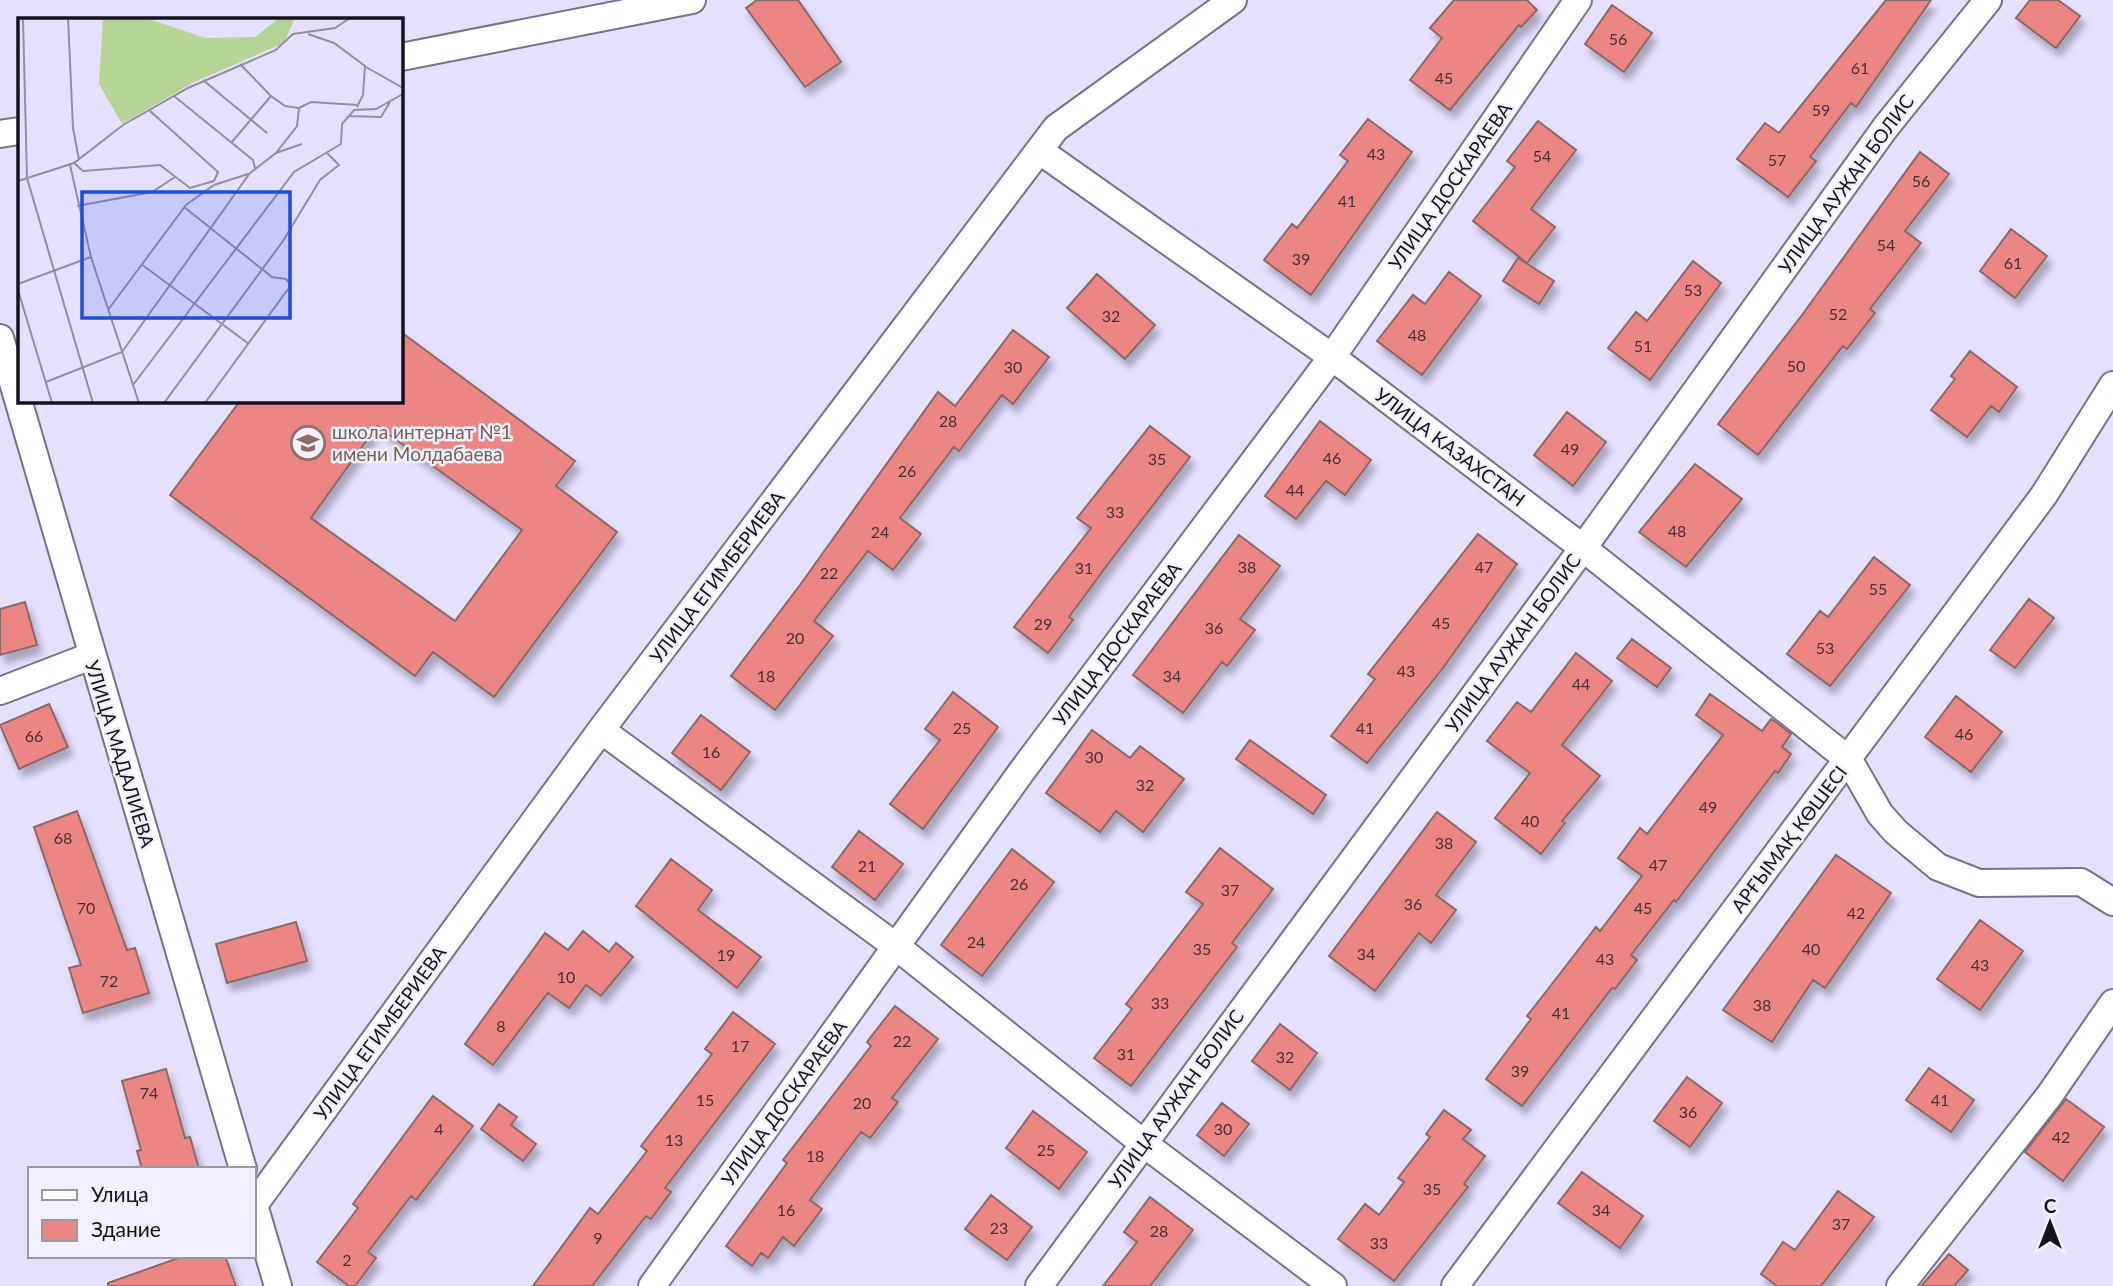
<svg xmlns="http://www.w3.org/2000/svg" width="2113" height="1286" font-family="Lato,sans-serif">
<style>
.building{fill:#eb8684;stroke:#8b6a68;stroke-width:2;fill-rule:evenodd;filter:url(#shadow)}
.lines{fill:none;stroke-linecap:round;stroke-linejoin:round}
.street-casing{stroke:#77718c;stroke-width:30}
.street{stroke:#fff;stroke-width:26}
.labels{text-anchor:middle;stroke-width:5;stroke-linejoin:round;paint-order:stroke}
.number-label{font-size:16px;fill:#4a3037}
.street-label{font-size:19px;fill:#15131d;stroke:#f2f0fc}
.education-label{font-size:19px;fill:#785e54;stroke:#f2f0fc;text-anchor:start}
.inset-road{fill:none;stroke:#928ea5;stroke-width:2}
.view{fill:#1d4ed8;fill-opacity:0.15;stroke:#1d4ed8;stroke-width:3.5}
.inset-edge{fill:none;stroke:#15131d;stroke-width:3.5}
</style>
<defs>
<filter id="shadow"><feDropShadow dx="4.5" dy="8" stdDeviation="3.5" flood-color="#0004"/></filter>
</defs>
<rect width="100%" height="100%" fill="#e6e0ff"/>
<path class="building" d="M757,0H798L841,62L805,87L746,8Z
M1454,0H1527L1537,10L1521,27L1519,25L1450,110L1410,80L1442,38L1430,28Z
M1886,0H1931L1856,107L1851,103L1810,157L1816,161L1788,197L1737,159L1765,123L1779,133Z
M2030,0H2058L2080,16L2056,48L2016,18Z
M1612,5L1652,33L1624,72L1585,44Z
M1368,119L1412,152L1311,295L1264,260L1292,224L1297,228L1348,161L1340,155Z
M1538,121L1576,150L1531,209L1555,227L1527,263L1473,221L1515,167L1507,161Z
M1920,152L1949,174L1905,231L1921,243L1870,309L1875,313L1847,349L1843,346L1758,455L1718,424L1802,315Z
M2011,229L2047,256L2015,298L1980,271Z
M1518,258L1554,281L1539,304L1503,281Z
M1693,261L1721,283L1650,380L1608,348L1636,312L1647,321Z
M1449,272L1481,296L1422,375L1377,341L1413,295L1425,304Z
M1097,274L1155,325L1125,359L1067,308Z
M1013,330L1049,357L1013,404L1002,395L959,451L954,447L900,518L921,534L893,570L868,551L814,621L833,636L775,710L731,676L800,585L938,392L955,406Z
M401,332L575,461L556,486L617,532L494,697L433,652L415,676L170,495L240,401H401ZM377,426L522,530L455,621L311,518Z
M1970,351L2017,387L1999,412L1991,406L1967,437L1931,410L1955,379L1951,376Z
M1567,412L1606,442L1573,486L1534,455Z
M1320,421L1371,460L1345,495L1326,481L1296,519L1265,496Z
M1150,426L1190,457L1111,560L1069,617L1073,620L1048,653L1014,627L1091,528L1077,518Z
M1695,464L1742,499L1686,567L1639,532Z
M1478,534L1517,564L1443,668L1367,763L1331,736L1375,679L1368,674Z
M1239,535L1280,566L1240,619L1255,630L1227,666L1222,662L1183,713L1133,675Z
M1874,557L1910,585L1830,686L1787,654L1820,611L1828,617Z
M2029,599L2054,618L2015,668L1990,650Z
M25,602L37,645L0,655V609Z
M1632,639L1671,668L1657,687L1617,658Z
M1576,653L1612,681L1562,745L1600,776L1562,821L1565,823L1541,854L1495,818L1530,773L1487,741L1517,702L1531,712Z
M953,692L998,727L923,829L890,804L940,740L925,729Z
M1710,694L1762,731L1771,719L1776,722L1791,734L1782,747L1791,754L1778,773L1775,771L1676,902L1674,900L1631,955L1637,960L1615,989L1612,988L1522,1106L1486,1079L1531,1019L1527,1016L1555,980L1596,927L1600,931L1642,876L1618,858L1640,828L1647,834L1723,735L1696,715Z
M1956,696L2002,732L1971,772L1925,737Z
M49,704L68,747L19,769L0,725Z
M701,715L750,752L721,790L672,753Z
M1092,730L1130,758L1140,746L1184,779L1143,832L1116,811L1100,832L1046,793Z
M1250,740L1326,795L1313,814L1236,759Z
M77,811L127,950L135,948L149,993L83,1013L69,968L81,965L34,827Z
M1437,812L1476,842L1436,895L1456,910L1431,943L1419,933L1375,991L1329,956Z
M859,831L903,864L875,900L832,867Z
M1220,848L1273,889L1232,943L1237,947L1131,1086L1094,1058L1132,1009L1126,1004L1203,904L1186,892Z
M1012,849L1054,882L982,976L941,945Z
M1836,855L1891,893L1825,988L1813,980L1772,1042L1723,1010Z
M671,859L712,890L698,910L761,957L737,988L636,906Z
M1980,920L2023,951L1980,1010L1937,979Z
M296,922L307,961L227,983L216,944Z
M583,931L609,952L616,943L633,957L601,996L586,985L569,1008L548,993L493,1065L465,1044L545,933L568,950Z
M895,1006L938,1039L892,1098L898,1102L870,1138L861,1132L810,1200L822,1209L794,1246L783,1237L768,1258L761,1253L752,1266L726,1246L787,1163L783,1160L871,1046L867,1042Z
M733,1012L775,1044L665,1188L671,1192L651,1219L646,1216L592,1286H533L590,1208L598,1214L647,1151L641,1146L712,1054L705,1049Z
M1280,1024L1317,1053L1290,1090L1252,1061Z
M1929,1068L1974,1100L1951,1132L1906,1100Z
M166,1069L185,1138L190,1137L199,1169H142L137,1151L141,1150L122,1081Z
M1687,1077L1722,1103L1690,1147L1654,1121Z
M433,1096L473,1126L416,1200L411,1196L368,1252L376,1258L355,1286H349L317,1262L358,1208L353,1204Z
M2066,1099L2104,1127L2063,1181L2025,1152Z
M1222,1103L1249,1124L1224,1156L1197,1135Z
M499,1104L517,1117L511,1125L536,1144L523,1161L481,1129Z
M1444,1110L1471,1130L1463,1139L1485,1156L1464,1184L1468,1187L1394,1281L1338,1239L1365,1204L1379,1215L1404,1182L1398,1178L1430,1137L1426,1134Z
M1033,1111L1087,1152L1059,1189L1006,1148Z
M1582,1172L1643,1216L1620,1248L1558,1203Z
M1838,1191L1874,1217L1821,1286H1777L1761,1274L1783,1242L1795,1250Z
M991,1195L1032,1227L1007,1260L965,1229Z
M1150,1197L1193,1230L1150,1286H1103L1137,1242L1124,1232Z
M1949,1254L1968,1270L1954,1286H1921Z
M184,1256H225L236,1286H108V1283Z"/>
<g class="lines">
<g class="street-casing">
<path id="street" d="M401,57L692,0
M0,134L19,131
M1040,151L1332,357L1583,548L1849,760L1880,814L1896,832L1938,867L1979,883L2081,882L2113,902
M0,338L243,1169
M0,691L91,656
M601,730L897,947L1143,1143L1333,1286
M278,1286L254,1205L601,730L1056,128L1233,0
M652,1286L1022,771L1332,357L1578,0
M1039,1286L1583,548L1885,128L1988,0
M1455,1286L2044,495L2113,385
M1900,1286L2049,1096L2113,1003"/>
</g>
<use href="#street" class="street"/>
</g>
<defs>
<g id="school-ring" transform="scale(1.75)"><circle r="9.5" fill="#f2f0fc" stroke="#8d6e63" stroke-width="1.5"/><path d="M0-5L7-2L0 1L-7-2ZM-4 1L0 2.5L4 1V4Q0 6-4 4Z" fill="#8d6e63"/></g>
</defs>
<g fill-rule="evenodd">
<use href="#school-ring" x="308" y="443"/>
</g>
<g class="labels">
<g class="number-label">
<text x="1618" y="45">56</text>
<text x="1860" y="74">61</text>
<text x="1444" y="84">45</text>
<text x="1821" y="116">59</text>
<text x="1376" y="160">43</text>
<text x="1542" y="162">54</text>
<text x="1777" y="166">57</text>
<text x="1921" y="187">56</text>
<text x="1347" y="207">41</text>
<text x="1886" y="251">54</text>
<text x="1301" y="265">39</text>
<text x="2013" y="269">61</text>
<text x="1693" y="296">53</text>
<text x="1838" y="320">52</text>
<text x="1111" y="322">32</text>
<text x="1417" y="341">48</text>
<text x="1643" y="352">51</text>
<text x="1796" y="372">50</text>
<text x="1013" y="373">30</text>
<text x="948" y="427">28</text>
<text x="1570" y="455">49</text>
<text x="1332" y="464">46</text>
<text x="1157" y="465">35</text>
<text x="907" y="477">26</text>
<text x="1295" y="496">44</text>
<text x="1115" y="518">33</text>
<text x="1677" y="537">48</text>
<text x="880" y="538">24</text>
<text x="1247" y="573">38</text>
<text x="1484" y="573">47</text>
<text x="1084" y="574">31</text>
<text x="829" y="579">22</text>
<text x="1878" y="595">55</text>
<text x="1441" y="629">45</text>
<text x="1043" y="630">29</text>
<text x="1214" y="634">36</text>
<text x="795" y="644">20</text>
<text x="1825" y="654">53</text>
<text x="1406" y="677">43</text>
<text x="766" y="682">18</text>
<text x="1172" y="682">34</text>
<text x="1581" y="690">44</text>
<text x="962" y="734">25</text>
<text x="1365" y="734">41</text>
<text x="1964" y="740">46</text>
<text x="34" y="742">66</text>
<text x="711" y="758">16</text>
<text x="1094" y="763">30</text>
<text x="1145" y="791">32</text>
<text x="1708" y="813">49</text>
<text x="1530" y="827">40</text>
<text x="63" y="844">68</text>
<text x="1444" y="849">38</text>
<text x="1658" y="871">47</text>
<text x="867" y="872">21</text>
<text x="1019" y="890">26</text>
<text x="1230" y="896">37</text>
<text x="1413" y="910">36</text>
<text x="86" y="914">70</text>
<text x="1643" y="914">45</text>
<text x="1856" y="919">42</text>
<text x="976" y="948">24</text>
<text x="1202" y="955">35</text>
<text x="1811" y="955">40</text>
<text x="1366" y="960">34</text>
<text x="726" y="961">19</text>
<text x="1605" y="965">43</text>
<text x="1980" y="971">43</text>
<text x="566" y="983">10</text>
<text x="109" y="987">72</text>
<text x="1160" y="1009">33</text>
<text x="1762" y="1011">38</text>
<text x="1561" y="1019">41</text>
<text x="501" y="1032">8</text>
<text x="902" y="1047">22</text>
<text x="740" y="1052">17</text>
<text x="1126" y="1060">31</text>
<text x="1285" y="1063">32</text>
<text x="1520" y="1077">39</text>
<text x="149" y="1099">74</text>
<text x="705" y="1106">15</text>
<text x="1940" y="1106">41</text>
<text x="862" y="1109">20</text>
<text x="1688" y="1118">36</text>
<text x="439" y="1135">4</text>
<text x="1223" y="1135">30</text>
<text x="2061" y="1143">42</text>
<text x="674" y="1146">13</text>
<text x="1046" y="1156">25</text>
<text x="815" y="1162">18</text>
<text x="1432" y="1195">35</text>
<text x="786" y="1216">16</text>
<text x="1601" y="1216">34</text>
<text x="1841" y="1230">37</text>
<text x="999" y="1234">23</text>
<text x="1159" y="1237">28</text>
<text x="598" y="1244">9</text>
<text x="1379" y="1249">33</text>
<text x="347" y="1266">2</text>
</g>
<g class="street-label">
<text transform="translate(1846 184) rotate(-54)" y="7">УЛИЦА АУЖАН БОЛИС</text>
<text transform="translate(1450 186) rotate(-55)" y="7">УЛИЦА ДОСКАРАЕВА</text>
<text transform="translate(1450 447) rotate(37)" y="7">УЛИЦА КАЗАХСТАН</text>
<text transform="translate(717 577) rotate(-53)" y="7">УЛИЦА ЕГИМБЕРИЕВА</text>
<text transform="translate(1513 643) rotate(-54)" y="7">УЛИЦА АУЖАН БОЛИС</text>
<text transform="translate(1117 644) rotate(-53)" y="7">УЛИЦА ДОСКАРАЕВА</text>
<text transform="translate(120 754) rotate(73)" y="7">УЛИЦА МАДАЛИЕВА</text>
<text transform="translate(1789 839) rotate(-53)" y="7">АРҒЫМАҚ КӨШЕСІ</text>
<text transform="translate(380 1033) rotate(-54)" y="7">УЛИЦА ЕГИМБЕРИЕВА</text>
<text transform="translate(1176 1099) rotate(-54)" y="7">УЛИЦА АУЖАН БОЛИС</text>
<text transform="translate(784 1103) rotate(-54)" y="7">УЛИЦА ДОСКАРАЕВА</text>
</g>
<g class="education-label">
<text x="332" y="439">школа интернат №1<tspan x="332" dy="22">имени Молдабаева</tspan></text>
</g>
</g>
<g transform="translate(18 18)">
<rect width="385" height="385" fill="#e6e0ff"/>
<path d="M128,0L187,20L237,19L261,0H277L266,25L176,64L104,106L81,66L85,1Z" fill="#b4d595"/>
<path class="inset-road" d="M5,0L9,160L75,385M50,0L55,110L61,142M290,16L316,25L347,48L345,77L339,89M222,46L253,78L267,88L281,90L279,108L258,135M348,49L385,70M185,62L249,115M156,78L235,142L237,150M281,90L293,84L340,87M132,93L200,154L196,163M331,98L363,99L372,84M213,125L253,78M56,145L65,153L142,147L172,170L196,163M52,147L73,239L121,385M0,163L56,145L105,107L170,70L258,32L275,16L317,10L332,0M59,188L134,174L157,159M166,189L254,259L268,261L273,267L187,385M123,246L231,326M0,266L73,239M0,272L34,385M90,292L168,187L196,167L230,156M28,364L104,334L232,155L258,135L284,126M115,367L276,154L323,126L324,106L336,92L358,91L385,76M146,385L265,223L302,162L321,147L309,135"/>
<path class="view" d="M64,174H272V300H64Z"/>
<rect width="385" height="385" class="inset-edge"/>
</g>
<rect x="28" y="1167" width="228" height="91" fill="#f2f0fc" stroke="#9a98a3" stroke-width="2"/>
<rect x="42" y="1190" width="35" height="10" fill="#ffffff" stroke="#9a98a3" stroke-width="2"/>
<text x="91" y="1202" font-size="21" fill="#15131d">Улица</text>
<rect x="42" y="1220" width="35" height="21" fill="#eb8684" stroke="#9a98a3" stroke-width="2"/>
<text x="91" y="1237" font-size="21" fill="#15131d">Здание</text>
<g transform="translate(2050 1223)" stroke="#f2f0fc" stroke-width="5" paint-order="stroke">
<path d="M0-5L12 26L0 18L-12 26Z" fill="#15131d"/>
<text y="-10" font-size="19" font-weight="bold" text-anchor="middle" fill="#15131d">С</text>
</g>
</svg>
